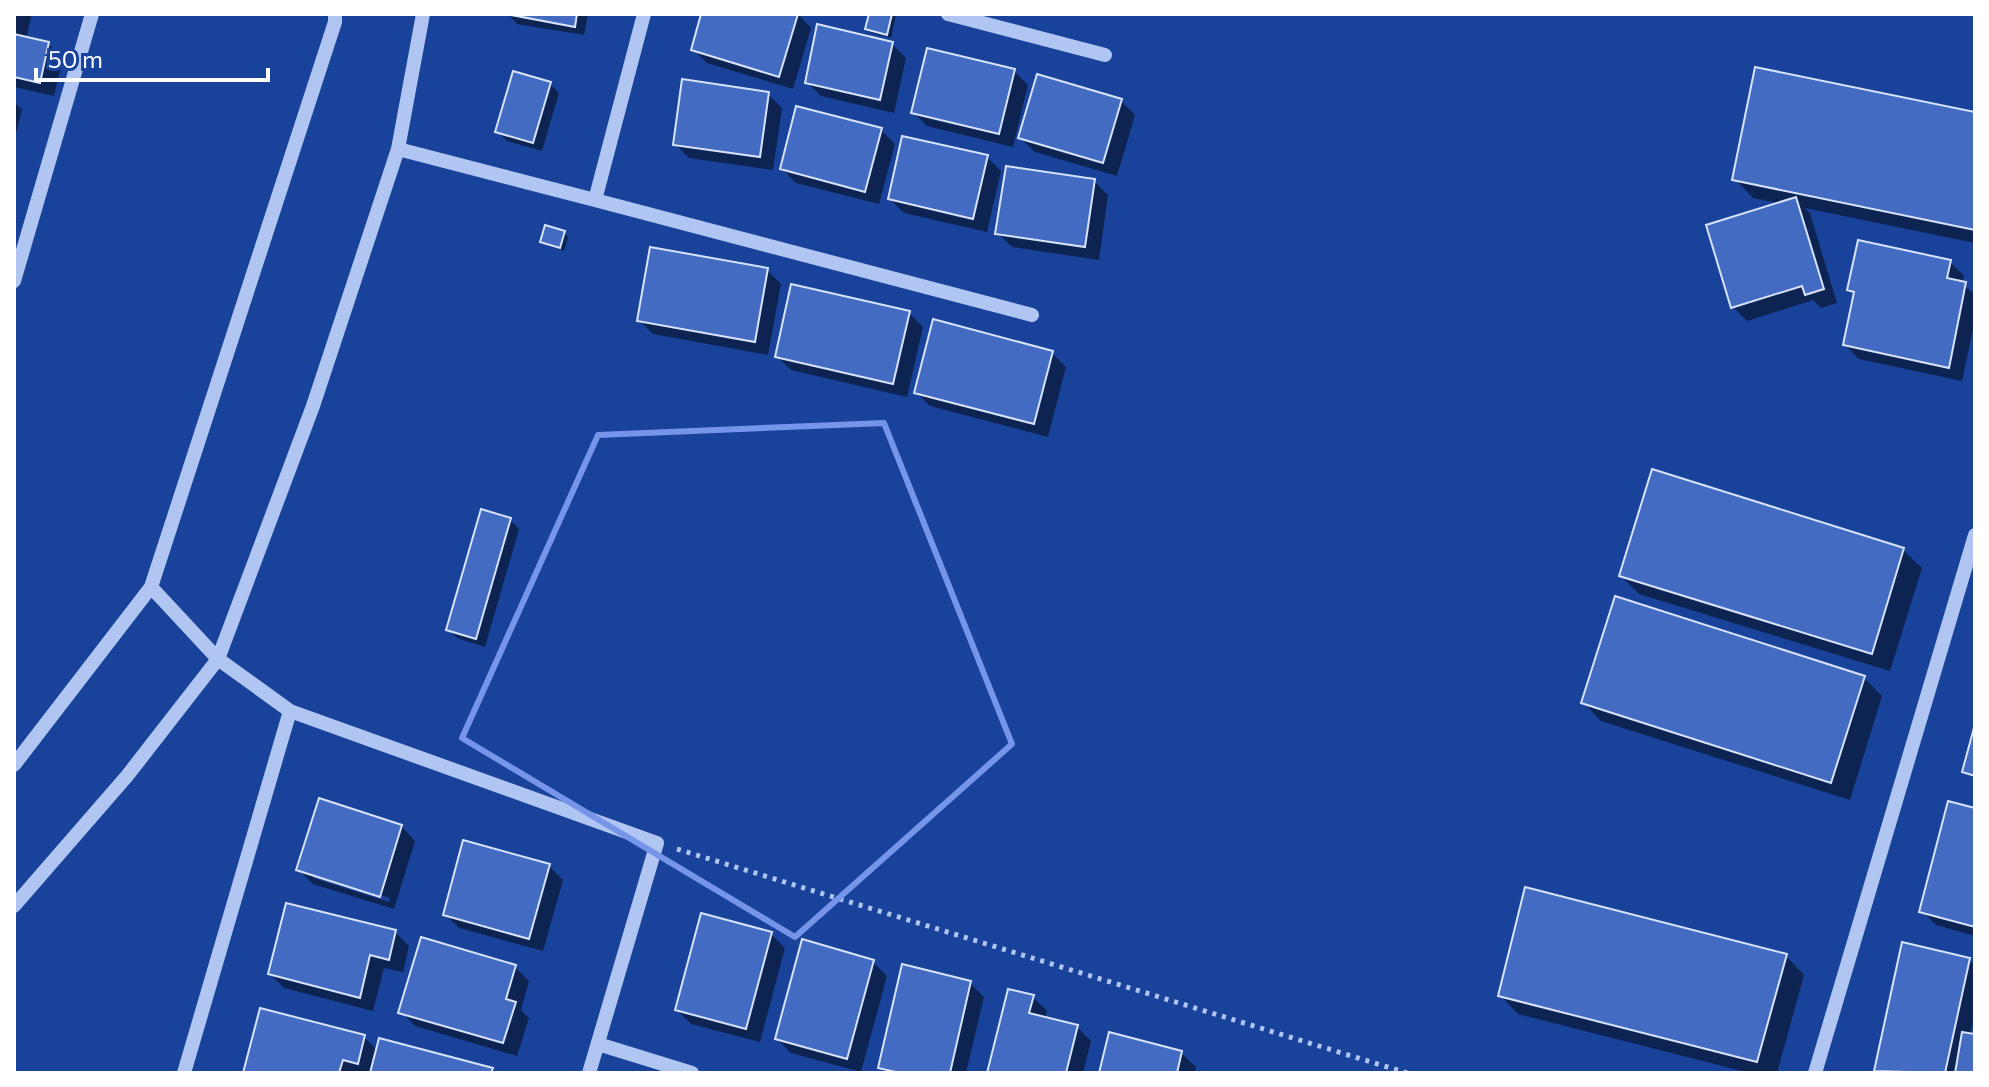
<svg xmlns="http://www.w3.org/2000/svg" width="1989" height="1087" font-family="Commissioner,sans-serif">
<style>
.shadow{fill:#0007;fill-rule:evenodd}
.building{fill:#426bc1;stroke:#d7e3fc;stroke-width:2}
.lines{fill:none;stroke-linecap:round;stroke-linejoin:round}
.path{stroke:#b0c5f1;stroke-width:5;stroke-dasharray:4 6;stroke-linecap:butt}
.minor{stroke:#b0c5f1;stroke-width:14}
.marked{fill:none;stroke:#7795e8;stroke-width:6;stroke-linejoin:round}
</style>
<rect width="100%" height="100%" fill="#19429a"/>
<path class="shadow" d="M14,14H32L26,39L48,44L63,58L54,96L14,87Z
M508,14H588L584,35L517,24Z
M703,14H798L811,28L793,89L707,63L693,49Z
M871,14L896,15L891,38L871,33L867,29Z
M892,44L906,58L894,113L821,96L807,82Z
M1014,71L1028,85L1013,147L927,126L913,112Z
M550,84L559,93L542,151L507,141L498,132Z
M768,94L782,108L773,170L689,158L675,144Z
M1121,101L1135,115L1117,176L1035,152L1020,138Z
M14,102L22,110L14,141Z
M1975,114V243L1805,208L1810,213L1837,303L1821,308L1813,300L1747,321L1733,307L1782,204L1753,198L1735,179Z
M881,130L895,144L879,204L796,183L782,169Z
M987,157L1001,171L987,232L904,213L890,199Z
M1094,181L1108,195L1099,260L1012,247L998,233Z
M564,233L568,237L564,251L546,245L542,241Z
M1950,262L1964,276L1962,284L1975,294V320L1962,381L1859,359L1845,345L1855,295L1850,289Z
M767,270L781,284L768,355L653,334L639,320Z
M909,313L923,327L907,397L791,370L777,356Z
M1052,353L1066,367L1048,437L930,406L916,392Z
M510,520L519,529L485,647L457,638L448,629Z
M1903,550L1922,568L1890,671L1639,594L1621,576Z
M1864,678L1882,696L1850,800L1601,721L1583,702Z
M1975,810V936L1936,925L1922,911Z
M401,826L415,841L394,909L313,884L299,870ZM313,873L390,898L389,902L313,878Z
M549,866L563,880L543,951L459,928L445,914Z
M395,932L409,946L403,972L384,968L373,1011L284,988L270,974Z
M771,934L785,948L760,1042L691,1024L677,1010Z
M1786,956L1804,975L1777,1073H1750L1518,1014L1500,995Z
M1969,960L1975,965V1013L1970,1035L1975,1036V1073H1879L1877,1070Z
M873,962L887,976L861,1072L791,1053L777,1039Z
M515,967L529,981L521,1010L529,1018L517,1056L415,1026L401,1012Z
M970,983L984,997L966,1073H886L880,1067Z
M1033,997L1047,1011L1045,1019L1077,1027L1091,1041L1083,1073H989Z
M364,1037L378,1051L492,1069L495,1073H246Z
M1181,1053L1196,1067L1194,1073H1101Z"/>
<path class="building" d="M506,14H577L575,27Z
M701,14H798L779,77L691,50Z
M869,14H892L887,35L865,29Z
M817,24L893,42L880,100L805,83Z
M14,34L49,42L40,83L14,77Z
M927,48L1015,69L999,134L911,113Z
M1755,67L1975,112V230L1732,180Z
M513,71L551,82L533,143L495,132Z
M1037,74L1122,99L1103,163L1018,138Z
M682,79L769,92L760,157L673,145Z
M796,106L882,128L865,192L780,169Z
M902,136L988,155L973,219L888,199Z
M1006,166L1095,179L1085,247L995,234Z
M1796,197L1824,289L1805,295L1802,286L1731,308L1706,225Z
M545,225L565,231L560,248L540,242Z
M1858,240L1951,260L1947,278L1966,282L1949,368L1843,345L1854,292L1847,290Z
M650,247L768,268L755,342L637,321Z
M791,284L910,311L893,384L775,357Z
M933,319L1053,351L1034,424L914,393Z
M1652,469L1904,548L1872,654L1619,576Z
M481,509L511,518L476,639L446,630Z
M1615,596L1865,676L1831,783L1581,703Z
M1975,724V776L1962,772Z
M319,798L402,825L380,897L296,870Z
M1948,801L1975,808V927L1919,912Z
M463,840L550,864L529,939L443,915Z
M1525,887L1787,954L1757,1062L1498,996Z
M286,903L396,930L389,960L370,955L360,998L268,974Z
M701,913L772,932L746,1029L675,1010Z
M421,937L516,965L506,999L516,1002L503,1043L398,1013Z
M802,939L874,960L847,1059L775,1039Z
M1902,942L1970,958L1945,1073L1874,1071Z
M902,964L971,981L950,1073H900L878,1068Z
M1008,989L1034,995L1029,1013L1078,1025L1066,1073H987Z
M260,1008L365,1035L358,1064L343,1060L339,1073H243Z
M1109,1032L1182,1051L1177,1073H1099Z
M1962,1032L1975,1034V1073H1955Z
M379,1038L493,1068L491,1073H370Z"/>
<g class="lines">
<path class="path" d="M677,849L1407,1073"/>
<path class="minor" d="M948,14L1105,55
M398,149L595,200L644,14
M595,200L1032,315
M14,281L92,14
M151,587L218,659L290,711L657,843L589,1073
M14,765L151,587L335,22V14
M14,906L127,776L218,659L313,406L398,149L423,14
M598,1044L692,1073
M184,1073L290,711
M1815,1073L1975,535"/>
</g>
<path class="marked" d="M884,423L1012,744L795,937L462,738L598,435Z"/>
<rect width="1989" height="1087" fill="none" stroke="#ffffff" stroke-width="32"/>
<path d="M36 68v12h232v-12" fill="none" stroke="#ffffff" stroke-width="4"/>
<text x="48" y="68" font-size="24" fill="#ffffff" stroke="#19429a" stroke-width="6" paint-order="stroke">50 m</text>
</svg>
